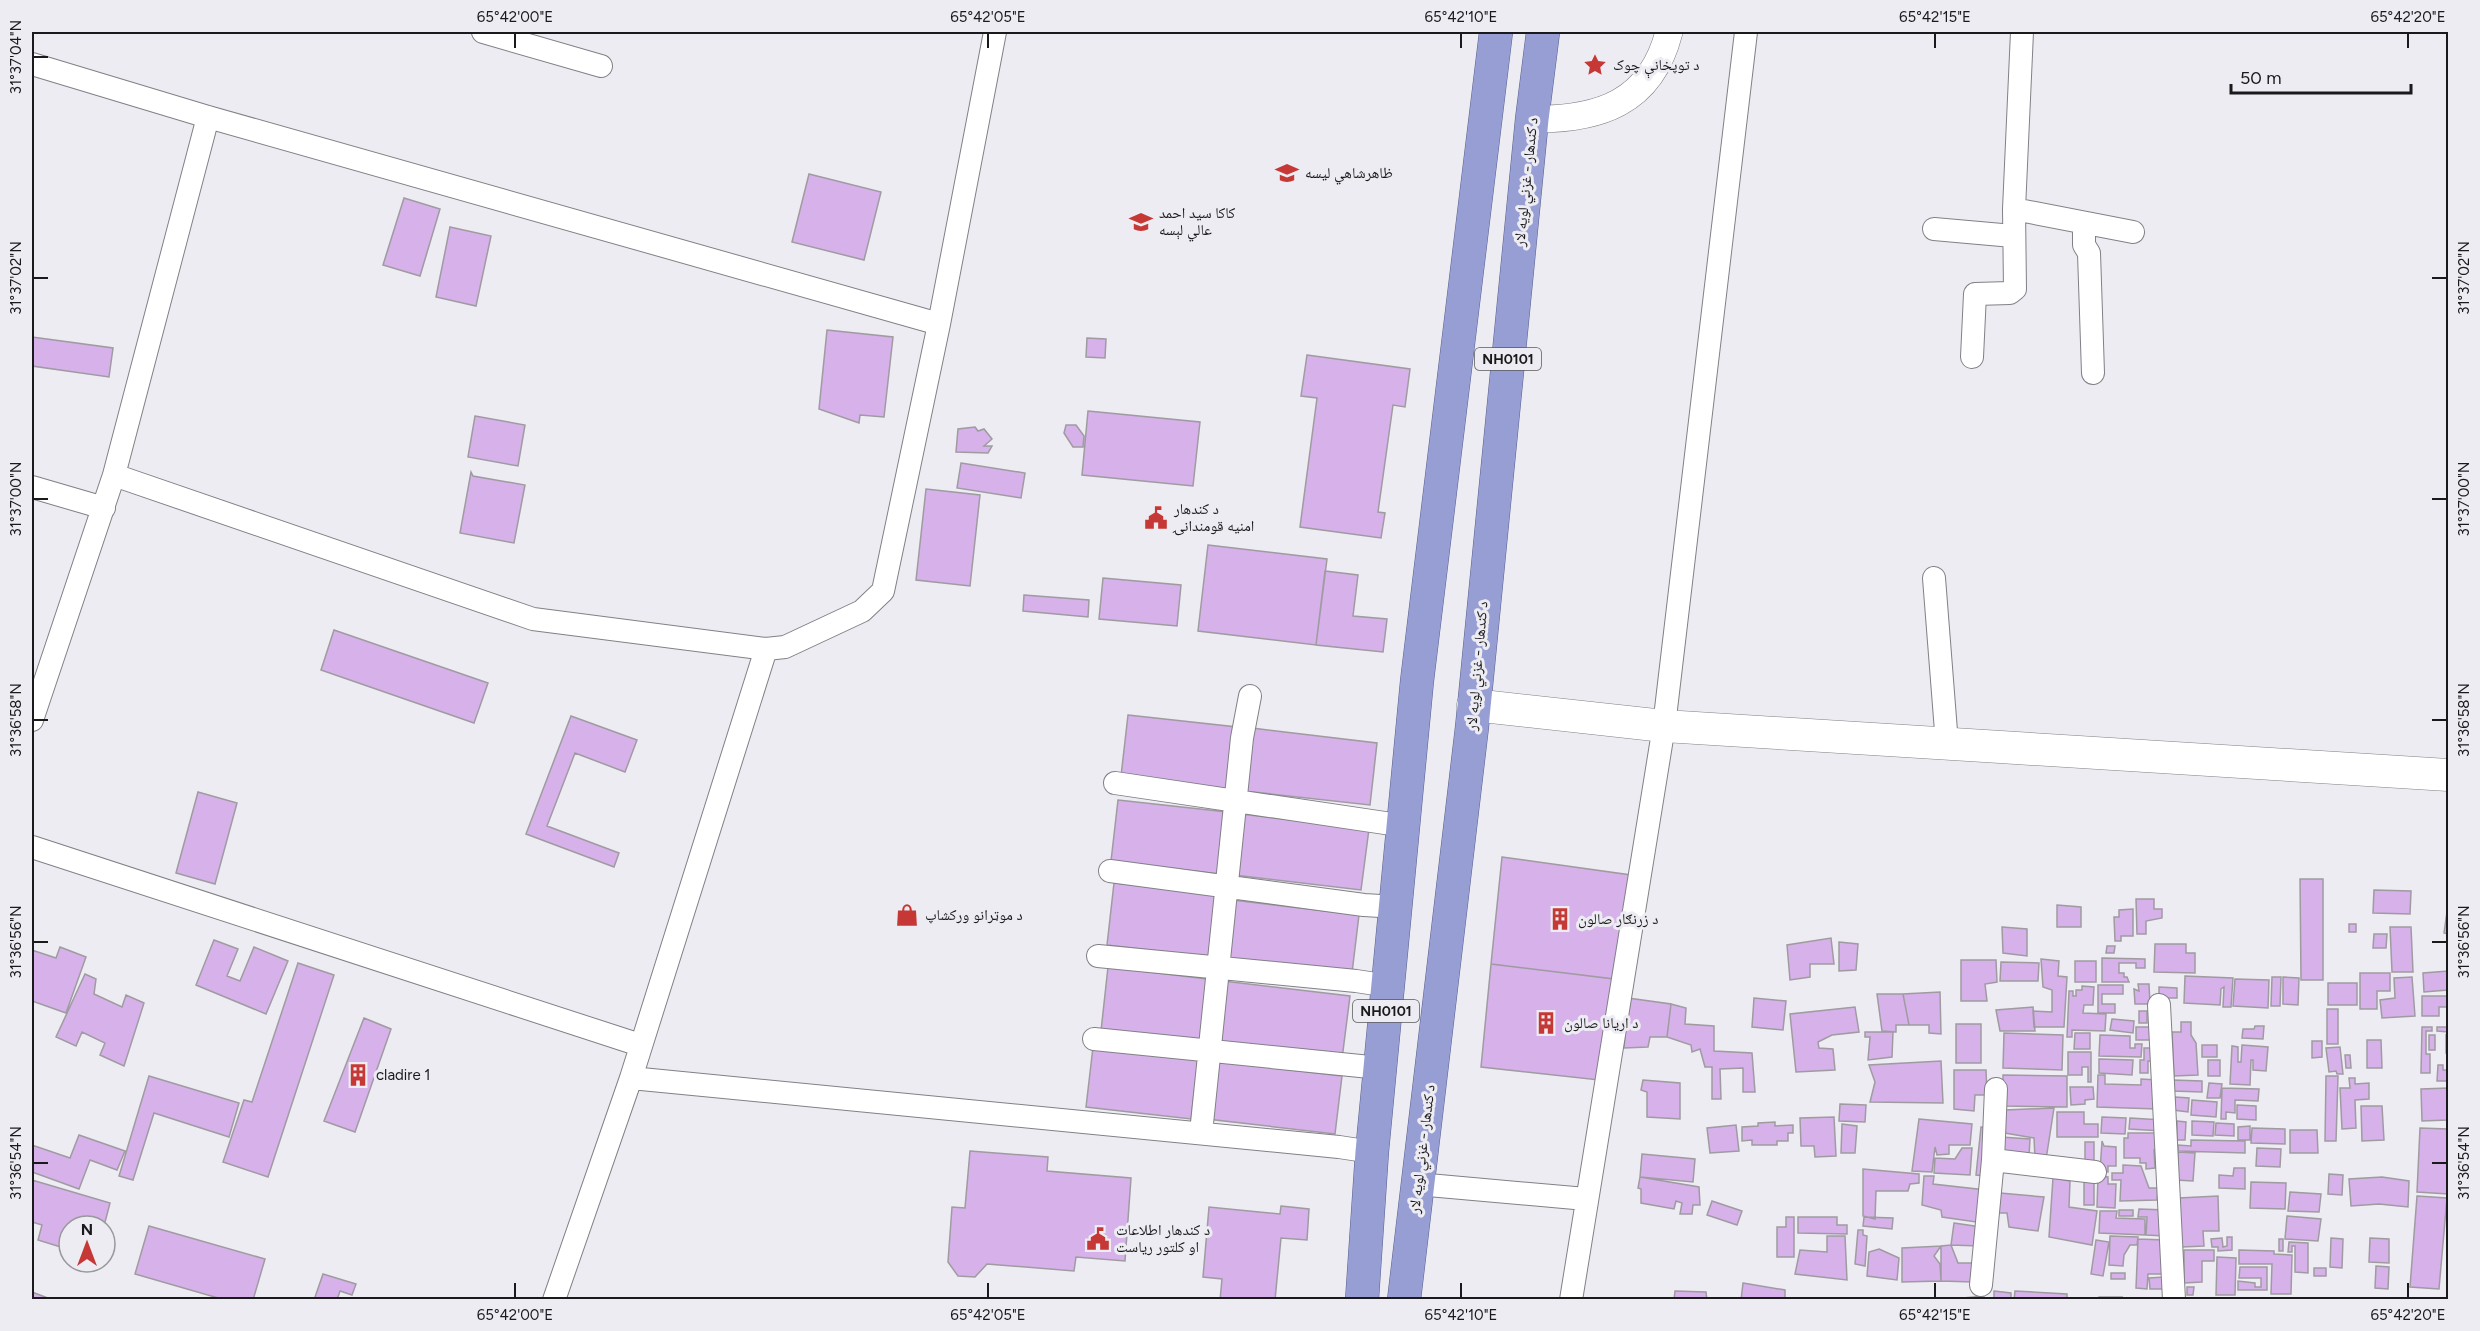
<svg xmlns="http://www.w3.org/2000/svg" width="2480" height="1331" font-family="Figtree,'Noto Naskh Arabic',sans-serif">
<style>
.building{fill:#d6b1ea;stroke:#9f9ba1;stroke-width:1.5}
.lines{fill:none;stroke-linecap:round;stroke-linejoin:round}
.minor-casing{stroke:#818086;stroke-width:24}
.tertiary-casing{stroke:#818086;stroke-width:28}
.secondary-casing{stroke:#818086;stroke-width:33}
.trunk-casing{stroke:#5a608d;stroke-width:34}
.minor{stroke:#fff;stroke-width:22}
.tertiary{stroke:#fff;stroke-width:27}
.secondary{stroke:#fff;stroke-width:32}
.trunk{stroke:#969ed4;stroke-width:33}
.ticks{fill:none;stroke:#1a1a1c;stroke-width:2}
.labels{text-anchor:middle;stroke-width:6;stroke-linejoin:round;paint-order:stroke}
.shield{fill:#edecf2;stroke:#59595c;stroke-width:1.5}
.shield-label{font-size:14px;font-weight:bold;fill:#1a1a1c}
.poi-label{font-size:15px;fill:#1a1a1c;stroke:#edecf2;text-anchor:start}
.street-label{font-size:15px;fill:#1a1a1c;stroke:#edecf2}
.neatline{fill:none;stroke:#1a1a1c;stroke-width:2}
.ticks-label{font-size:15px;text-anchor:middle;fill:#1a1a1c}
</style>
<rect width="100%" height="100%" fill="#edecf2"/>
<path class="building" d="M809,174L881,192L864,260L792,242Z
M404,198L440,209L420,276L383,265Z
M450,227L491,236L476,306L436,297Z
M827,330L893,337L884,417L860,415L859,423L819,409Z
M32,337L113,348L109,377L32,366Z
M1087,338L1106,339L1105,358L1086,357Z
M1307,355L1410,369L1405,407L1393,405L1378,512L1385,513L1381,538L1300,527L1317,398L1301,396Z
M1088,411L1200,422L1193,486L1082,475Z
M475,416L525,425L518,466L468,457Z
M1066,425H1076L1084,436L1083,447H1073L1064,433Z
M975,427L978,431L984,429L992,439L984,446H992L988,453L956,452L958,429Z
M961,463L1025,473L1021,498L957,488Z
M471,472L473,476L525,485L514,543L460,533Z
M926,489L980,495L970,586L916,580Z
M1208,545L1327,559L1316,645L1198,631Z
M1325,571L1358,575L1353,616L1387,619L1383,652L1316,645Z
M1103,578L1181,585L1177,626L1099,619Z
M1024,595L1089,600L1088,617L1023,611Z
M334,630L488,683L474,723L321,670Z
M1128,715L1237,727L1230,789L1121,776Z
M571,716L637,740L625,772L575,753L547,826L619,853L614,867L526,834Z
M1252,728L1377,743L1370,805L1244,791Z
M198,792L237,803L215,884L176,873Z
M1118,800L1227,812L1220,874L1111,861Z
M1241,814L1369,829L1361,890L1234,875Z
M1502,857L1631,875L1614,979L1491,964Z
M2300,879H2323V980H2301Z
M1114,883L1217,894L1210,957L1107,945Z
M2374,890L2411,891L2410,914L2373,913Z
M2136,899H2154V909H2162V918L2146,921V934H2137Z
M1233,900L1359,915L1352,973L1226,959Z
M2057,905L2081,907V927H2057Z
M2133,909V936H2121V941H2115L2114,917H2119V910Z
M2447,912H2448V934L2444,933Z
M2349,924H2356V932H2349Z
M2002,927L2027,929V956L2003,953Z
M2390,927H2411L2413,972H2392Z
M2374,934H2387L2386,948H2373Z
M1831,938L1834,964H1810V977L1790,980L1787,945Z
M214,940L238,949L227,976L240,981L254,947L288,961L266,1014L196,985Z
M1839,942L1858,944L1856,970L1839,971Z
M2155,944H2186V953H2195V973L2154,972Z
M2107,946H2115L2114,953H2106Z
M60,947L86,957L66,1013L32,1001V950L56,958Z
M2102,958L2145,959V968H2136V963H2119V973H2124V977H2127L2129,982H2102Z
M2041,959L2059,961L2058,976L2067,977L2064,1027H2034L2033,1011L2052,1012V990L2043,987Z
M1961,960H1996L1997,982L1985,984L1987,1001H1961Z
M2075,961H2096V982H2075Z
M2001,962L2039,963L2038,981H2000Z
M298,963L334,975L268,1177L223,1162L244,1100L252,1102Z
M1491,964L1614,979L1599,1080L1481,1067Z
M1108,967L1207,979L1200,1043L1101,1031Z
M2448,971V990L2424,992L2423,973Z
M2360,973H2390V991H2377V1009H2360Z
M85,974L96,979L94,994L122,1007L126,995L144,1003L124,1066L100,1055L105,1043L82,1032L76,1046L56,1037Z
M2185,976L2233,978L2231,1007H2223L2224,987L2221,989L2220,1005L2184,1003Z
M2272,977H2281L2280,1006H2271Z
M2283,977L2299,978L2298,1005L2283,1004Z
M2412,977L2415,1016L2382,1018L2380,1000L2395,998L2394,978Z
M2235,979L2269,980L2268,1008L2233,1006Z
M1223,981L1350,996L1342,1059L1216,1045Z
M2328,983H2357V1005H2328Z
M2138,984H2149L2150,1004H2135L2134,989L2139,991Z
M2098,985H2123V994H2102V1004H2115V1013H2098Z
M2082,986L2094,987L2093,1005H2084L2083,1013L2106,1014L2105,1031L2072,1030V1037H2067L2069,991H2073V996H2076V990H2082Z
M2159,987L2177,988V998H2159Z
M1940,992L1941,1034L1929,1033V1025H1909L1903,994Z
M1877,994H1903L1909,1025H1896V1032L1882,1031Z
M2422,996H2448V1007H2439V1016H2422Z
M1628,998L1671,1004L1667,1037H1650L1648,1047L1624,1048Z
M1754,998L1786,1001L1783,1030L1752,1027Z
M1671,1004L1686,1008L1685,1024L1714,1026V1051L1752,1053L1755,1092H1743V1068L1720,1069L1721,1099H1712V1067H1705L1700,1049L1692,1052L1691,1045L1667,1037Z
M1855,1007L1859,1032L1832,1035L1818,1042L1819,1048L1833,1049L1835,1070L1796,1072L1790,1014Z
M2033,1007L2035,1031H2000L1996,1010Z
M2327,1009H2338V1044H2327Z
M2139,1011H2147V1023H2139Z
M364,1018L391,1029L355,1132L324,1121Z
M2112,1019L2134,1021L2133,1033L2110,1030Z
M2181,1022H2191V1035L2196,1043L2198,1075L2174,1076L2172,1032H2181Z
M1956,1024H1981V1063H1956Z
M2255,1026H2264L2263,1039L2242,1038L2243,1029H2254Z
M2136,1027H2153L2156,1040H2136Z
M2422,1027H2432V1031H2426V1054H2430V1073H2421Z
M2437,1027H2448V1032L2437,1031Z
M1865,1032H1893L1892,1057L1868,1060L1870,1037H1865Z
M2004,1033L2063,1035L2062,1070L2003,1068Z
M2075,1033H2090V1049H2074Z
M2100,1035L2130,1036V1048H2135V1044H2142L2141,1057L2099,1056Z
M2429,1035H2435V1050H2429Z
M2446,1035L2448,1036V1053H2446Z
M2367,1040H2381L2382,1068H2367Z
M2312,1041H2322V1057L2312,1058Z
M2202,1045H2217V1057H2202Z
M2242,1045L2268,1047L2266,1071L2253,1070V1060H2251L2250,1085L2230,1084L2232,1046L2238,1047V1062H2241Z
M1093,1047L1198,1059L1191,1119L1086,1107Z
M2340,1047L2343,1074H2337L2336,1071L2329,1072L2326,1048Z
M2144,1048H2155V1061H2148V1073H2140V1060H2144Z
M2068,1052H2091V1082H2088V1067H2082V1075H2068Z
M2345,1055H2350L2351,1068H2346Z
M2099,1059L2133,1060L2132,1075L2099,1073Z
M2208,1060H2220V1076H2208Z
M1214,1061L1342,1076L1335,1134L1207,1119Z
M1941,1061L1943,1103L1870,1102L1875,1082L1869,1065Z
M2438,1065H2443V1070H2448V1081H2437Z
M1954,1070H1986L1987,1095H1975L1974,1111L1954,1109Z
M2003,1075L2067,1076V1107L2003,1106Z
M2098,1075H2105V1084L2141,1085V1079L2158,1080L2157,1109L2097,1107Z
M149,1076L239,1103L229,1137L154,1113L133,1180L119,1176Z
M2326,1076H2338L2336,1141H2325Z
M2349,1078H2355V1084L2369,1083V1099L2355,1100L2356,1128L2342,1129L2340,1088H2350Z
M1643,1080L1680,1083V1119L1647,1117V1092L1641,1090Z
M2172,1080L2202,1081V1092L2172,1091Z
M2209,1083L2222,1084L2220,1098H2207Z
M2070,1087H2093L2094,1099L2085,1100V1104L2071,1105Z
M2222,1088L2259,1089L2258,1101L2235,1100V1113L2226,1112V1119H2221Z
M2448,1088V1120L2422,1121L2421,1089Z
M2175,1097L2189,1098L2188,1112L2173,1110Z
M2192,1100L2217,1102L2216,1117L2191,1115Z
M1840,1104L1866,1105L1865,1122L1839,1121Z
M2237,1105L2256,1106V1120L2237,1119Z
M2361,1106H2382L2384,1140L2362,1141Z
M2054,1108L2045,1166L2035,1159L2034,1138L2005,1133V1110Z
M2057,1112H2084V1124H2098V1137H2057Z
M1834,1117L1836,1156L1815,1157L1814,1146H1801L1800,1118Z
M2102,1117L2126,1118L2125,1134L2101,1133Z
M2130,1118L2162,1120V1131L2129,1129Z
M1919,1119L1972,1124L1970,1145H1949V1154L1937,1155L1935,1147L1932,1172L1912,1171Z
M2177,1121L2186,1122L2185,1140H2177Z
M2192,1121L2214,1122L2213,1136L2192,1135Z
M1775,1122V1126L1793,1125V1133H1788V1141H1777V1145H1752V1140L1742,1141V1127L1758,1126V1123Z
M2216,1123L2234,1124V1136L2215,1135Z
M1842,1124L1857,1126L1855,1153H1841Z
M1736,1125L1739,1151L1710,1153L1707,1128Z
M2250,1126V1140H2238V1127Z
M1981,1127L1990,1128L1984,1176L1976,1175Z
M2252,1128L2285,1129V1144L2251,1143Z
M2420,1128L2448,1129V1194L2417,1192Z
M2290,1130H2317L2318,1153H2290Z
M2128,1133H2165V1150H2154L2155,1168L2146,1169V1163H2140V1158H2124V1138H2128Z
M79,1135L125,1151L117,1170L90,1160L79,1189L32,1172V1145L70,1158Z
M2001,1137L2030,1139L2029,1157L2000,1155Z
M2191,1140L2245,1141V1153L2178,1151V1145L2191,1146Z
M2102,1141L2104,1146L2116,1147V1166H2108V1172L2100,1171Z
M2085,1142H2094V1168H2085Z
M1962,1148H1972L1970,1175L1934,1173L1935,1158L1955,1159Z
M2257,1148L2281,1149L2280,1167L2256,1166Z
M970,1151L1048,1157L1047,1171L1131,1178L1125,1261L1076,1257L1074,1271L987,1264L975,1277L958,1276L948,1262L952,1207L965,1208Z
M2178,1152L2195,1153L2193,1181L2176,1180Z
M1642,1154L1695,1159L1693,1182L1640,1177Z
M2123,1165L2141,1166L2149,1188H2158L2157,1200L2120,1201L2121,1180H2112V1173H2123Z
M2234,1168H2245V1189L2219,1188V1175L2233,1176Z
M1863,1169L1919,1174V1183L1910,1184L1908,1191H1876L1875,1219L1863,1216Z
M2329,1174L2343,1175L2342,1195L2328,1194Z
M1924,1176H1934L1933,1184L1986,1190L1983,1223L1942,1217L1941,1210L1922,1205Z
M2098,1176L2108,1177V1184H2116L2115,1208L2097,1207Z
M1640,1177L1699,1187L1700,1205H1693L1692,1214H1680L1682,1203L1676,1201L1674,1209L1641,1203V1189L1638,1188Z
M2382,1177L2409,1181L2408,1207L2379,1204L2351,1206L2349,1179Z
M2053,1178L2070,1181L2069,1207L2097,1211L2092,1245L2049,1237Z
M32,1180L110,1203L104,1226H69L67,1249L38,1240L42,1225L32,1222Z
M2084,1181H2094V1205H2084Z
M2251,1182L2286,1183L2285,1209L2250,1208Z
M2290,1192L2321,1194L2319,1212L2288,1211Z
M2000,1193L2044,1197L2038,1231L2009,1227L2007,1213H1995Z
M2218,1196L2219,1231H2203L2204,1246L2182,1247L2179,1198Z
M2417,1196L2447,1198L2439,1289L2410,1287Z
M1712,1201L1742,1211L1737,1225L1707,1215Z
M1281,1206L1309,1209L1307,1240L1281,1238L1275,1300H1220L1222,1279L1203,1277L1209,1207L1280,1214Z
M2139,1209L2166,1210L2165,1236L2146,1235L2147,1217H2138Z
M2119,1210H2133V1216H2119Z
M2100,1211H2117L2116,1218L2145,1219V1235L2099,1233Z
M2287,1216L2321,1219L2318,1241L2285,1239Z
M1786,1217H1794V1257H1777V1227H1786Z
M1798,1217H1837V1225H1847V1234L1798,1233Z
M1864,1217L1893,1218L1892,1229L1863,1226Z
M1954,1223L1981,1227L1980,1246L1951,1245Z
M149,1226L265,1259L253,1300H225L135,1274Z
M1858,1230H1863V1235L1867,1236L1865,1266L1855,1264Z
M1827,1236H1845L1847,1280L1795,1274L1800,1250L1827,1252Z
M2110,1236L2138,1237L2137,1245H2130L2124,1255L2123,1266L2109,1265Z
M2227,1237H2232V1250L2218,1251V1247H2212L2211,1239L2222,1238L2223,1247L2227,1246Z
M2331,1238L2343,1239L2342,1268L2330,1267Z
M2370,1238L2389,1239V1263L2369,1262Z
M2138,1239L2165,1240L2164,1274H2148L2147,1289L2136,1288Z
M2279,1239H2283V1251H2279Z
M2096,1240L2109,1242L2103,1276L2091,1274Z
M2289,1242L2308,1243V1273L2295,1272V1246H2292V1252H2288Z
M1951,1245L1958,1263H1976L1973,1282L1941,1281V1246Z
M1941,1246L1934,1256L1940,1264L1941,1281L1902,1282V1248Z
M1879,1249L1899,1258L1897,1280L1867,1276L1869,1252Z
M2184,1250H2214V1261H2202V1282L2184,1283Z
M2239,1250L2274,1251V1254L2292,1255L2291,1294H2271L2272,1264H2239Z
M2217,1257L2236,1258L2235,1295H2216Z
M2376,1266L2389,1267L2388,1289L2375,1288Z
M2240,1267H2267V1290H2238V1281L2255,1283V1287H2261V1278H2239Z
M2314,1268H2326V1276H2314Z
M2111,1273H2125V1279H2111Z
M323,1274L356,1284L352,1295L340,1291L337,1300H314Z
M2164,1277V1289H2150L2149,1278Z
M1743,1283L1785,1290V1300H1741Z
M2187,1287H2194L2193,1295H2187Z
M1675,1291L1706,1292L1707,1300H1674Z
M1994,1291L2011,1293V1300H1994Z
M2015,1291L2067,1294V1300H2014Z
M32,1292L53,1300H32Z
M1984,1296V1300H1940Z
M2099,1297H2122L2121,1300H2099Z"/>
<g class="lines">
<g class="minor-casing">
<path id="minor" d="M483,32L601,66
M32,64L208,117L939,324
M2014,209L2133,232
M2084,223V245L2089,253L2093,373
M1934,229L2013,236
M1972,357L1975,294L2010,293L2015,289L2014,209L2022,32
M114,475L533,619L766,649L785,647L862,611L883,591L939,324L995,32
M32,487L104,508
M1934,578L1947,744
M32,720L114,475L208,117
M1115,783L1405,826
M32,847L640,1045
M1110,871L1364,905L1397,907
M1098,956L1356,981L1389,986
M2159,1005L2174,1300
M1094,1039L1380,1068
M631,1078L1339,1147L1372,1152
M1201,1133L1242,738L1250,696
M1993,1160L2095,1172
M1417,1184L1586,1199
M1981,1285L1993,1160L1996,1089
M554,1300L631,1078L766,649
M1571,1300L1664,726L1746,32"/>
</g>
<g class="tertiary-casing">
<path id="tertiary" d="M1532,119C1599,120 1651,103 1669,32"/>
</g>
<g class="secondary-casing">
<path id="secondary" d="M1473,705L1664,726L2448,775"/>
</g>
<g class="trunk-casing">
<path id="trunk" d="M1362,1300L1372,1152L1417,681L1496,32
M1404,1300L1472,727L1532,119L1543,32"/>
</g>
<use href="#minor" class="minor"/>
<use href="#tertiary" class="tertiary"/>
<use href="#secondary" class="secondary"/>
<use href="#trunk" class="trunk"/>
</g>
<path class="ticks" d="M515,33V48M988,33V48M1461,33V48M1935,33V48M2408,33V48M33,57H48M33,278H48M2432,278H2447M33,499H48M2432,499H2447M33,720H48M2432,720H2447M33,942H48M2432,942H2447M33,1163H48M2432,1163H2447M515,1283V1298M988,1283V1298M1461,1283V1298M1935,1283V1298M2408,1283V1298"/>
<defs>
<g id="sight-bare" transform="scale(1.8)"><path d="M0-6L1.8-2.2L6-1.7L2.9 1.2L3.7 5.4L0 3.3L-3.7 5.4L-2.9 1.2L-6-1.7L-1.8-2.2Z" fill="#c63835" stroke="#edecf2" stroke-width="2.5" paint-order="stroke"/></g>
<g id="school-bare" transform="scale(1.8)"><path d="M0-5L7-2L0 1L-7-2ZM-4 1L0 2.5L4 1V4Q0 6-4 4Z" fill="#c63835" stroke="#edecf2" stroke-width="2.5" paint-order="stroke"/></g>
<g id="civic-bare" transform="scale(1.8)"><path d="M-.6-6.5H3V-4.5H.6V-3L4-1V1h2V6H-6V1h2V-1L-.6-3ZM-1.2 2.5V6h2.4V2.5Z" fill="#c63835" stroke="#edecf2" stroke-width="2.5" paint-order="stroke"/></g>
<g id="shop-bare" transform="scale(1.8)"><path d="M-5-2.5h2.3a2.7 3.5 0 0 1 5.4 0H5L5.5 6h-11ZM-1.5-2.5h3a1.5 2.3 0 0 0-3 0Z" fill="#c63835" stroke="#edecf2" stroke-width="2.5" paint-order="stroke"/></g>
<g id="building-bare" transform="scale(1.8)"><path d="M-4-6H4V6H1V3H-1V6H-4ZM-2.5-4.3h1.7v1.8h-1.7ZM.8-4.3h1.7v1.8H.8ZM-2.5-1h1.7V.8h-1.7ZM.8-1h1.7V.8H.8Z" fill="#c63835" stroke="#edecf2" stroke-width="2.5" paint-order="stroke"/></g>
</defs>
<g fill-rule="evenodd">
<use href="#sight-bare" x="1595" y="65"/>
<use href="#school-bare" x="1287" y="173"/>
<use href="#school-bare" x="1141" y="222"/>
<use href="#civic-bare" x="1156" y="518"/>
<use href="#shop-bare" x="907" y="915"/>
<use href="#building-bare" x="1560" y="919"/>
<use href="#building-bare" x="1546" y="1023"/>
<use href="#building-bare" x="358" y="1075"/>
<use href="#civic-bare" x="1098" y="1239"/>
</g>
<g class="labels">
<g class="shield">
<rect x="1475" y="348" width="66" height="22" rx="4.5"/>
<rect x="1353" y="1000" width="66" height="22" rx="4.5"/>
</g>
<g class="shield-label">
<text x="1508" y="364">NH0101</text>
<text x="1386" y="1016">NH0101</text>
</g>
<g class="poi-label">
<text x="1613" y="70">د توپخانې چوک</text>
<text x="1305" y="178">ظاهرشاهي لیسه</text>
<text x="1159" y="218">کاکا سید احمد<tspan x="1159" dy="17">عالي لېسه</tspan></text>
<text x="1174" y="514">د کندهار<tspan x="1174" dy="17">امنيه قومندانۍ</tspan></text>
<text x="925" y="920">د موټرانو ورکشاپ</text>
<text x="1578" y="924">د زرنګار صالون</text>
<text x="1564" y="1028">د اریانا صالون</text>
<text x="376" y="1080">cladire 1</text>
<text x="1116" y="1235">د کندهار اطلاعات<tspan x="1116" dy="17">او کلتور رياست</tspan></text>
</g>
<g class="street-label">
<text transform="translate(1526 182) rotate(-84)" y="5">د کندهار - غزني لويه لار</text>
<text transform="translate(1477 666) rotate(-85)" y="5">د کندهار - غزني لويه لار</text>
<text transform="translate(1422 1149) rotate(-83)" y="5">د کندهار - غزني لويه لار</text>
</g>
</g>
<rect width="2480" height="1331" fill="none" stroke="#edecf2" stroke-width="66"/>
<g transform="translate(87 1244)"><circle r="28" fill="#edecf2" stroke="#99989c" stroke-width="1.5"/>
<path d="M0-4.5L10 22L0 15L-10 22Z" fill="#c63835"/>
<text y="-9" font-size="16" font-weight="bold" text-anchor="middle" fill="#1a1a1c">N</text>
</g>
<path d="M2231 84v9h180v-9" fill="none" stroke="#1a1a1c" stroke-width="3"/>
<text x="2240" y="84" font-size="18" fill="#1a1a1c" stroke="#edecf2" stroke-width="4.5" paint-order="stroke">50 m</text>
<rect x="33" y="33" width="2414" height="1265" class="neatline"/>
<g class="ticks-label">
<text x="515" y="22">65°42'00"E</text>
<text x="988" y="22">65°42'05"E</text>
<text x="1461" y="22">65°42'10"E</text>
<text x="1935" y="22">65°42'15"E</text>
<text x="2408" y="22">65°42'20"E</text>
<text transform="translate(16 57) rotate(-90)" y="5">31°37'04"N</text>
<text transform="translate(16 278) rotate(-90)" y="5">31°37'02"N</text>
<text transform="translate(2464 278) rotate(-90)" y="5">31°37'02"N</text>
<text transform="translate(16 499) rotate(-90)" y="5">31°37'00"N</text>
<text transform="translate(2464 499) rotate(-90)" y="5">31°37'00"N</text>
<text transform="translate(16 720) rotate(-90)" y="5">31°36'58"N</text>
<text transform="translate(2464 720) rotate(-90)" y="5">31°36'58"N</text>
<text transform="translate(16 942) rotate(-90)" y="5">31°36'56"N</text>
<text transform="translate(2464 942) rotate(-90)" y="5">31°36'56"N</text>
<text transform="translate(16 1163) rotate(-90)" y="5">31°36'54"N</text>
<text transform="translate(2464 1163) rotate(-90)" y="5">31°36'54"N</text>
<text x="515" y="1320">65°42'00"E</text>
<text x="988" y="1320">65°42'05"E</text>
<text x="1461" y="1320">65°42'10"E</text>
<text x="1935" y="1320">65°42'15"E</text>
<text x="2408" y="1320">65°42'20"E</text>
</g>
</svg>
